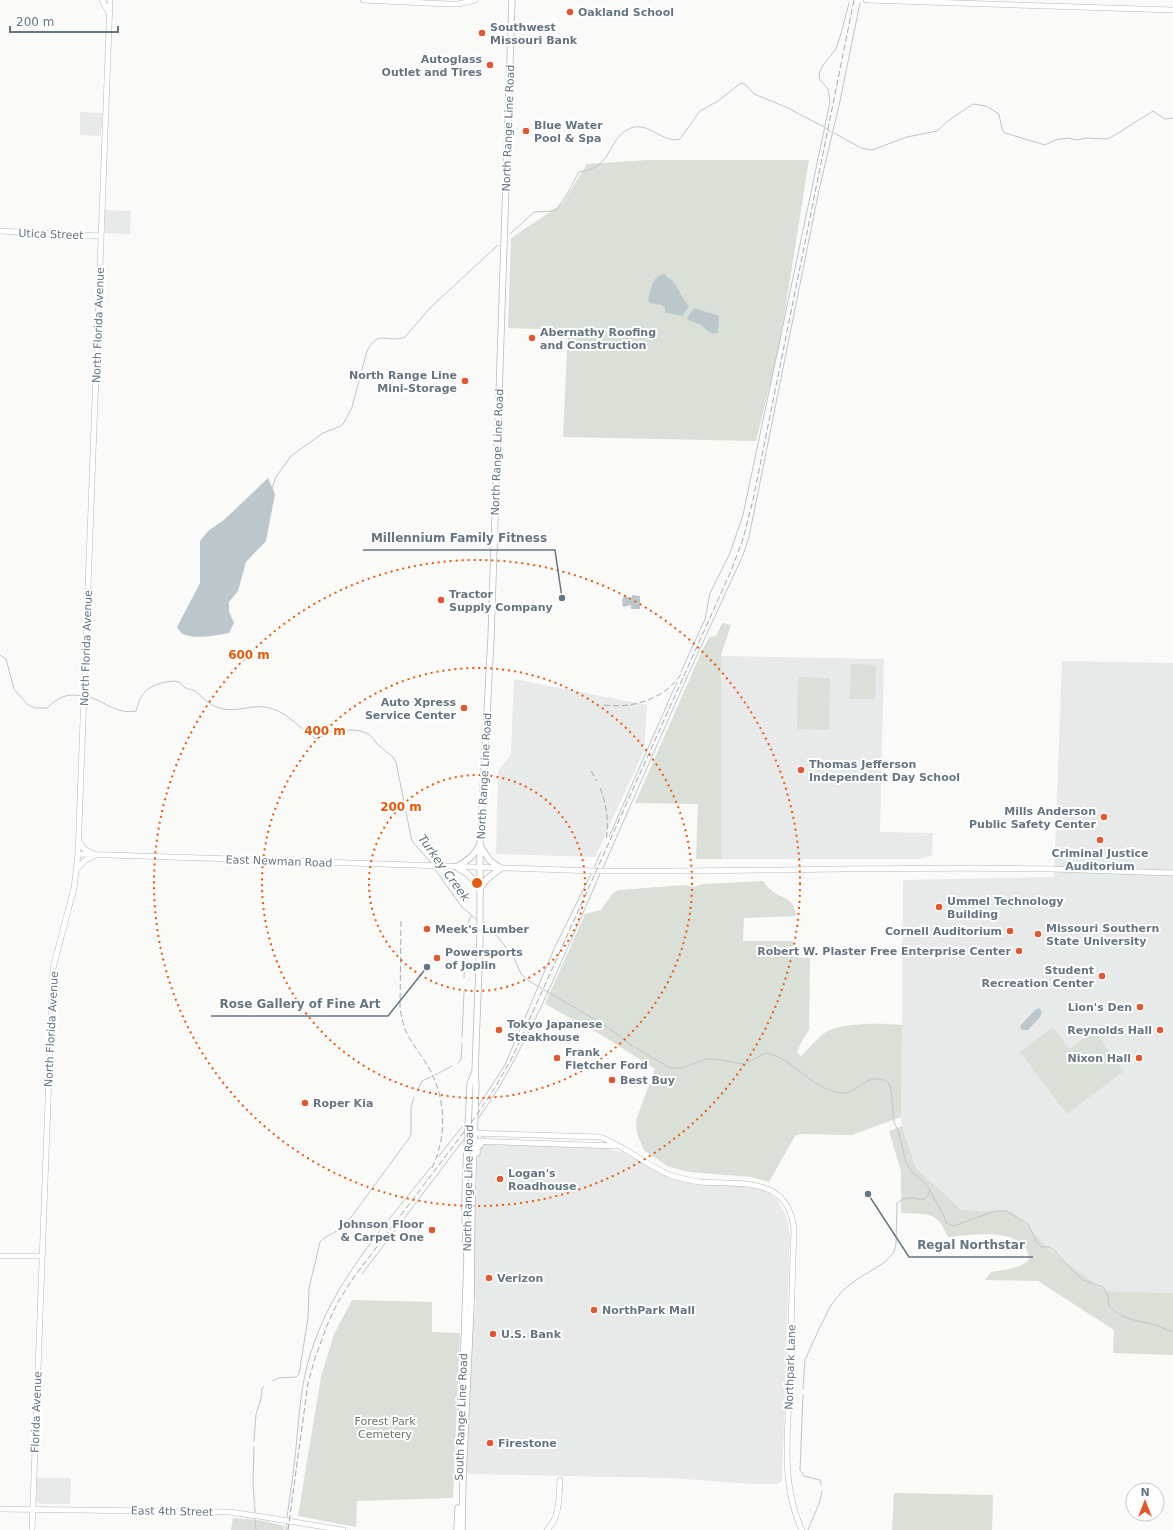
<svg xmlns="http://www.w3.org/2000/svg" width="1173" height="1530" font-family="'DejaVu Sans',sans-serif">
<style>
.built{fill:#e8e9e9}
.green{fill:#dadfd7}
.water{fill:#bbc7cb}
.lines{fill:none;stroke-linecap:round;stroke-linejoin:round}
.stream{stroke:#bbc7cb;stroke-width:1}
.secondary-casing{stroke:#b3babf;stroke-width:6}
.primary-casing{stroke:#b5babe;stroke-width:7}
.secondary{stroke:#fff;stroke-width:5}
.primary{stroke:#fff;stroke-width:5.5}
.rail{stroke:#a2aab0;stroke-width:1;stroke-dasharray:6 3;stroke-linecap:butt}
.ring{fill:none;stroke:#e8590c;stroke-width:2;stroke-dasharray:2 4}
.poi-dot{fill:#e4572e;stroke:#fff;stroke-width:1.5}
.labels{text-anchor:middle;stroke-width:4;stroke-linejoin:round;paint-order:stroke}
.poi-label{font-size:11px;font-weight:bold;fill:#657683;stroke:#fff;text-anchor:start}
.street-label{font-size:11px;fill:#657683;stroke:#fff}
.park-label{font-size:11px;fill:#687a64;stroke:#fff}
.water-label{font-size:12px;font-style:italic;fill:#60757c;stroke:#fff}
.centre{fill:#e8590c;stroke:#fff;stroke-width:2}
.ring-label{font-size:12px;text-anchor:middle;font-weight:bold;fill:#e8590c;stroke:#fff;stroke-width:4;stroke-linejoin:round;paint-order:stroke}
.leader{fill:none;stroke:#657683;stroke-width:1.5}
.callout-dot{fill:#657683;stroke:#fff;stroke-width:1.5}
.callout-label{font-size:12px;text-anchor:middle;font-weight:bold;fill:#657683;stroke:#fff;stroke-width:4;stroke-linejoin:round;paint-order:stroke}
</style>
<rect width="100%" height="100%" fill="#fafaf8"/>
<path class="built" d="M80,112L103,113L101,133L100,136L80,135Z
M104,210L131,211L130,234L105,233V211Z
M721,656L884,659L880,832L933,833L932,856L918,859H721Z
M1062,661L1173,663V1293L1105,1291L1050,1250L1013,1212L962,1210L916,1168L901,1123L903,880L1054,877Z
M514,679L647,705L644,751L595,857L496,854L498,771L511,754Z
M484,1143L606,1148L624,1153L659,1174L673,1179L691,1183L755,1187L769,1193L777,1200L786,1215L790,1235L782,1479L781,1482L778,1484H753L671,1478L469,1474L466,1472L465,1468L469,1374L471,1367L473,1319L475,1314L476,1300L473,1298L474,1213L476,1198L478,1151Z
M37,1478H71L70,1504H41L37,1503L36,1499Z"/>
<path class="green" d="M647,160H809L779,348L756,441L563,437L568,330L508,328L511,238L562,204L587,164Z
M722,623L731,625L721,656V859H696L698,804L635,803L701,653L709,637L716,636Z
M851,664L876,665L875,699H850Z
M798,677L830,678L829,730L797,729Z
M763,881C765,883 767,887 770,889C781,900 794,896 796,916L744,918L743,941H793L792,957L810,958L809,1030L802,1041L797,1052L801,1056C810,1048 817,1038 826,1032C843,1022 883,1023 902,1025L901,1117L852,1135L801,1134L795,1136L769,1182L751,1177L689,1172L667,1166L644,1150L637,1134L636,1120L655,1069L603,1036L545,1004L585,914L601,910L613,893L619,890L685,885L694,887L703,884Z
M1053,1027L1069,1049L1094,1031L1124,1071L1067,1114L1020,1052Z
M902,1126L916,1168L962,1210L1013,1212L1050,1250L1105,1291L1173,1293V1355L1113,1353L1114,1330L1038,1281L985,1280L991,1272C1003,1270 1020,1269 1029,1260C1028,1225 970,1235 948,1237C936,1209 927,1215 901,1213V1171L889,1131Z
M352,1300L432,1302V1332L460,1333L453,1498L357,1501L356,1527L298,1516L321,1377L334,1334Z
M894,1493L993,1495L992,1530H892Z
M233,1518L258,1520L285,1526L284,1530H231Z"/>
<path class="water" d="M665,274C668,279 672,279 674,283C680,291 683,300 689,306L682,316C676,314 669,314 665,312V309L662,305L650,303L648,300C651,290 651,276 665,274Z
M694,308L719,316L718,332L714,334L709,332L701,325L688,320L687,318Z
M268,478L275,494L266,541L246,562L238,591L229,602V611L234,623L229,633C217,635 195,640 183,634C181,633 178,629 177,627L200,583V541L208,531L224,520Z
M632,595L640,596V609H631V605L623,607L622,600L624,596L629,597L631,600Z
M1039,1008L1042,1012L1040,1017L1028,1030H1022L1020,1027L1021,1025L1035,1010Z"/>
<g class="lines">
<path class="stream" d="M826,129L831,132
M834,133L861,148L872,150L907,137L937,131L949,120L973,104L986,106L999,114L1002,129L1005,133L1045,145L1055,140L1068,138L1077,140L1087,138L1107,139L1115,135L1153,111L1165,119L1173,118
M510,234L534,212L552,211L557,209L566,196L579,172C614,168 607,137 631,128C648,121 663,144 680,139L700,111L718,101L741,83L746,85L754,94L786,107L824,127
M272,488L276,477L291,456L323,433L341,426L345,421L352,407L367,351C379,328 387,344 405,337L431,307L498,245
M0,655L6,659L14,689L27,704L35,708H47C59,697 66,693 82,696
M681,672L705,619L710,593L730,553L743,515L830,102L828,89L820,80L819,74L823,65L836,49L840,37L849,3
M85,696C104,699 114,715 136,711C138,705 140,696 145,692C150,685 171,679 179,682C182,684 183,687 186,688C189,690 192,689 195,691C203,697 210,706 220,708C234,713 250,705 265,707C286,710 299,728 316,739L332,731L338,730H353L361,731L370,735L377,744L393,757L396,762L411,837L412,841L432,864
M609,837L677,682
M434,868L461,906L478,921
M594,868L601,852
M603,868L683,686L743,555L749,537L819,190L840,101L860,3
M482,924L498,937L514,958L521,974L529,981L606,1026L631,1045L670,1068H682L706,1059H715L744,1064L766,1053C794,1059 811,1089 841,1093C858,1095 867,1070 888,1082L891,1090L894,1122L898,1130L906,1162L912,1172L925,1183L929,1189L944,1216L946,1223L954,1226L995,1211H1006L1028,1224L1036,1241L1041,1247H1049L1053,1249L1075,1273L1083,1280L1103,1287L1108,1296L1109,1306C1123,1321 1140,1320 1158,1326C1164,1328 1168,1331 1173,1332
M467,926L471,916
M464,978L465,956
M462,1037L464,992
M458,1063L461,1060L462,1043
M435,1075L452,1066
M417,1091L422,1081L431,1077
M479,1105L505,1065L554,949L591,874
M478,1119C504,1083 523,1044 542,1005C562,961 581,918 600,874
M438,1157L466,1122
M362,1274L465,1138
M272,1381L278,1378L296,1377L299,1374L308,1318L309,1288L320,1242C327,1234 339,1232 346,1224L410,1137L411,1133V1108L414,1097
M803,1389L805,1360L819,1329L831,1305L843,1290L856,1280L885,1262L894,1252L896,1244L897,1203C900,1201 905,1198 909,1198C919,1197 925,1205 930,1191
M803,1395L800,1470L804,1476L820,1480L821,1485
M254,1441L256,1414L261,1399L262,1388L264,1386
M254,1447L253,1483L255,1512
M287,1517C290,1494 294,1471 296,1448C299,1415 301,1383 311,1352C333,1281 386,1224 431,1167
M255,1519L256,1530
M286,1530L287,1524
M808,1530L820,1501L822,1491"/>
<g class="secondary-casing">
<path id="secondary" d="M102,0L109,13
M363,0L448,4H458L475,0
M866,0L1173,10
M0,231L101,236
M79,841L84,849L92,853
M78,854L596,871C748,872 900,866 1052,869C1092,870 1133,872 1173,873
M77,869L84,861L94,856
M471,1133L600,1137C625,1146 645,1165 670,1175C680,1178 690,1181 700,1182C739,1185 789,1175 794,1230C792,1280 791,1330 790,1380C788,1429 780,1484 802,1530
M470,1141L616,1146
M0,1256H42
M0,1509L229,1512L264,1517L343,1530
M32,1530L53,968L74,888L78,854L110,0
M547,1530C560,1518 559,1496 560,1480"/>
</g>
<g class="primary-casing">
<path id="primary" d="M456,867L468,874L480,888L487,879L501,868L490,861L481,847
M456,867C467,862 474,856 480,845
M477,1153V1148L483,1141
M460,1458L467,1258C462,1200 468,1142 470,1084L474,1074
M457,1530L458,1508
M462,1530L463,1477L471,1305L472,1202L476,1085L475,1072L480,938V845L491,638L512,0"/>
</g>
<use href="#secondary" class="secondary"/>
<use href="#primary" class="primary"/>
<path class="rail" d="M604,705C632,709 665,699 681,674
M591,771L597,781
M600,788C607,805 609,823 606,841
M401,921L400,1009C402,1019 404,1030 410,1039C416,1049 424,1059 430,1070C446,1100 447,1137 432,1168
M288,1530L308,1383L315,1358L328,1323L338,1302L354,1277L476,1116L496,1086L513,1056L731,571L743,539L753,500L854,0"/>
</g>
<g class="ring">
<circle cx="477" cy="883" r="108"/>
<circle cx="477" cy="883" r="215"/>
<circle cx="477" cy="883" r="323"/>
</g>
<g class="poi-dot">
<circle cx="570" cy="12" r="4"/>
<circle cx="482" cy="33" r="4"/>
<circle cx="490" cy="65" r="4"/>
<circle cx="526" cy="131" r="4"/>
<circle cx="532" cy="338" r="4"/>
<circle cx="465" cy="381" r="4"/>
<circle cx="441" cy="600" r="4"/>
<circle cx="464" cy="708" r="4"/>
<circle cx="801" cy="770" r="4"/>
<circle cx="1104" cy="817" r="4"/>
<circle cx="1100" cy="840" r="4"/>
<circle cx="939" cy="907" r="4"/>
<circle cx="427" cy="929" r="4"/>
<circle cx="1010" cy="931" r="4"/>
<circle cx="1038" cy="934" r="4"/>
<circle cx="1019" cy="951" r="4"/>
<circle cx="437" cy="958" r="4"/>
<circle cx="1102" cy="976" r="4"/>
<circle cx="1140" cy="1007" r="4"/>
<circle cx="499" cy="1030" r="4"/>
<circle cx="1160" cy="1030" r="4"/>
<circle cx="557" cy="1058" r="4"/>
<circle cx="1139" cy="1058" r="4"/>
<circle cx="612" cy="1080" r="4"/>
<circle cx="305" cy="1103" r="4"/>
<circle cx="500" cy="1179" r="4"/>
<circle cx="432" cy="1230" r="4"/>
<circle cx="489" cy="1278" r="4"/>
<circle cx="594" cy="1310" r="4"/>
<circle cx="493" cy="1334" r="4"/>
<circle cx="490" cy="1443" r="4"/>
</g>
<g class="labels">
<g class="poi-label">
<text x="578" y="16">Oakland School</text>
<text x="490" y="31">Southwest<tspan x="490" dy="13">Missouri Bank</tspan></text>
<text x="482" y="63" text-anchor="end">Autoglass<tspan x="482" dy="13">Outlet and Tires</tspan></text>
<text x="534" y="129">Blue Water<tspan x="534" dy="13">Pool &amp; Spa</tspan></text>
<text x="540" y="336">Abernathy Roofing<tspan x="540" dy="13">and Construction</tspan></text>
<text x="457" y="379" text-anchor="end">North Range Line<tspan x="457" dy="13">Mini-Storage</tspan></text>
<text x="449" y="598">Tractor<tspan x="449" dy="13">Supply Company</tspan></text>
<text x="456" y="706" text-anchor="end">Auto Xpress<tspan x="456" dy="13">Service Center</tspan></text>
<text x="809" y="768">Thomas Jefferson<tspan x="809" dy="13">Independent Day School</tspan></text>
<text x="1096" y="815" text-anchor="end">Mills Anderson<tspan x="1096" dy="13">Public Safety Center</tspan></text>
<text x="1100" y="857" text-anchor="middle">Criminal Justice<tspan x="1100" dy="13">Auditorium</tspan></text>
<text x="947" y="905">Ummel Technology<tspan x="947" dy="13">Building</tspan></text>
<text x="1046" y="932">Missouri Southern<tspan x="1046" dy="13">State University</tspan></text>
<text x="435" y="933">Meek's Lumber</text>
<text x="1002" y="935" text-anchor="end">Cornell Auditorium</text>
<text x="1011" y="955" text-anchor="end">Robert W. Plaster Free Enterprise Center</text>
<text x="445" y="956">Powersports<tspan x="445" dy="13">of Joplin</tspan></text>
<text x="1094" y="974" text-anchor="end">Student<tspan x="1094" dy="13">Recreation Center</tspan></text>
<text x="1132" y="1011" text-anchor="end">Lion's Den</text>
<text x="507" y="1028">Tokyo Japanese<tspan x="507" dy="13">Steakhouse</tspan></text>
<text x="1152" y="1034" text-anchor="end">Reynolds Hall</text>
<text x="565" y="1056">Frank<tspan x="565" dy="13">Fletcher Ford</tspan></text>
<text x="1131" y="1062" text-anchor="end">Nixon Hall</text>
<text x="620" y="1084">Best Buy</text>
<text x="313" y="1107">Roper Kia</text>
<text x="508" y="1177">Logan's<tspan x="508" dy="13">Roadhouse</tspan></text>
<text x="424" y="1228" text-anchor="end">Johnson Floor<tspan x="424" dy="13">&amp; Carpet One</tspan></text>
<text x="497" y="1282">Verizon</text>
<text x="602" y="1314">NorthPark Mall</text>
<text x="501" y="1338">U.S. Bank</text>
<text x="498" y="1447">Firestone</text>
</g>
<g class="street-label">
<text transform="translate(508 128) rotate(-88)" y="4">North Range Line Road</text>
<text transform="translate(51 234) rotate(2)" y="4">Utica Street</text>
<text transform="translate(98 325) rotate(-88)" y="4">North Florida Avenue</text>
<text transform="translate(497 452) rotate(-88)" y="4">North Range Line Road</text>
<text transform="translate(86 648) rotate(-88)" y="4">North Florida Avenue</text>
<text transform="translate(484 776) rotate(-87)" y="4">North Range Line Road</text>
<text transform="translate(279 861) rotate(2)" y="4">East Newman Road</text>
<text transform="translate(51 1029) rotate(-87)" y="4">North Florida Avenue</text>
<text transform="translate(468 1188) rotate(-89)" y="4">North Range Line Road</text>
<text transform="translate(790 1367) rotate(-88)" y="4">Northpark Lane</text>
<text transform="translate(36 1412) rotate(-88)" y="4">Florida Avenue</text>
<text transform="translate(461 1417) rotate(-88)" y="4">South Range Line Road</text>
<text transform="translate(172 1511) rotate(1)" y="4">East 4th Street</text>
</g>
<g class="park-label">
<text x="385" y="1425">Forest Park<tspan x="385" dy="13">Cemetery</tspan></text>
</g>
<g class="water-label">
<text transform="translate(444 868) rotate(54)" y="4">Turkey Creek</text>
</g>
</g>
<circle cx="477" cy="883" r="6" class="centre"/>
<g class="ring-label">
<text x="249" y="659">600 m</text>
<text x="325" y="735">400 m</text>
<text x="401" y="811">200 m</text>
</g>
<path class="leader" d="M562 598L555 550H363M427 967L388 1016H211M868 1194L909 1257H1033"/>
<g class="callout-dot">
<circle cx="562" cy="598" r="4"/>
<circle cx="427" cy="967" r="4"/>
<circle cx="868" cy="1194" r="4"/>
</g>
<g class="callout-label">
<text x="459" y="542">Millennium Family Fitness</text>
<text x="300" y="1008">Rose Gallery of Fine Art</text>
<text x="971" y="1249">Regal Northstar</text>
</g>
<g transform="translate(1145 1502)"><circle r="19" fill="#ffffff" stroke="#c1c8cd"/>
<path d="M0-3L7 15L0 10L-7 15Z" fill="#e4572e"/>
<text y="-6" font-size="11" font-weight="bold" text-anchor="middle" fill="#657683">N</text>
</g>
<path d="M10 26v6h108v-6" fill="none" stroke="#657683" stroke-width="2"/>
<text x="16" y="26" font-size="12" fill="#657683" stroke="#ffffff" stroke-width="3" paint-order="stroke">200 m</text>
</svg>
